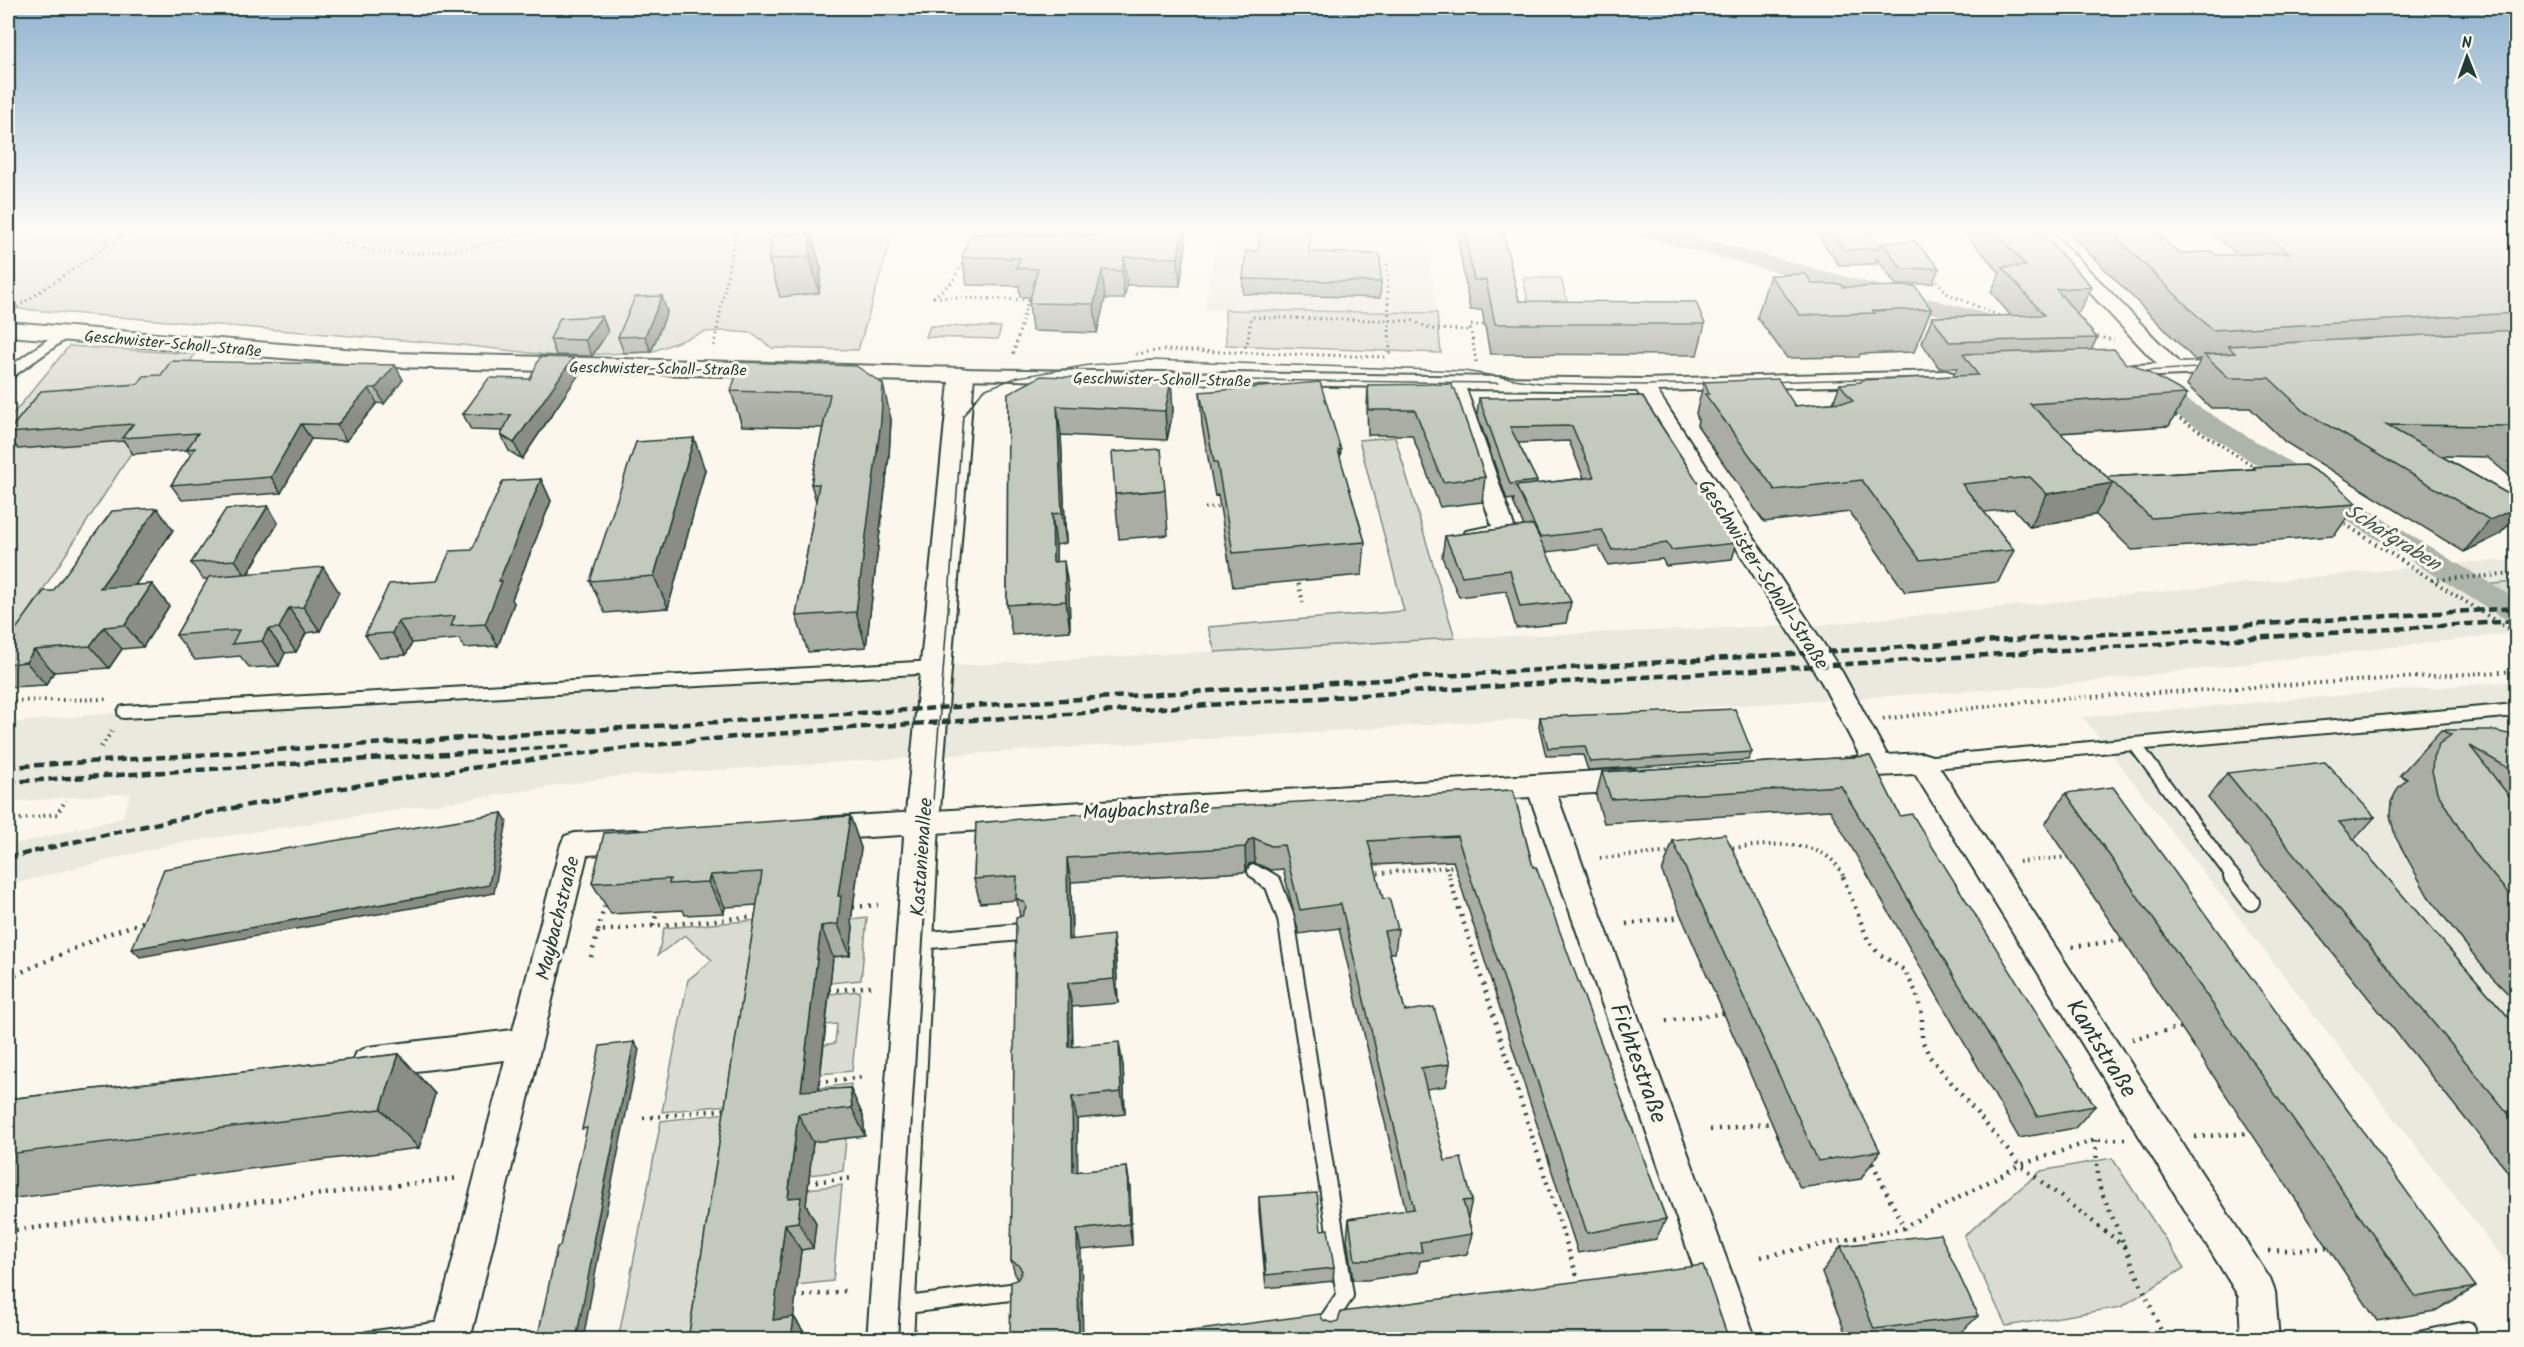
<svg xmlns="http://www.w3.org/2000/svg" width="2524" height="1347" font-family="Kalam,sans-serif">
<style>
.built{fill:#eae9de}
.green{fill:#dbdcd1;stroke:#7d8c82;stroke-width:1.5}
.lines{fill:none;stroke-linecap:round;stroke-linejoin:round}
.canal{fill:#adb4aa;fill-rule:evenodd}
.service-far2-casing{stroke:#1f3d34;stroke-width:14}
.service-far1-casing{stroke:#1f3d34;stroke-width:16}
.service-casing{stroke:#1f3d34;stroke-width:20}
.minor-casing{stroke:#1f3d34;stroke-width:4}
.tertiary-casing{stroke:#1f3d34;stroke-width:4}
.path-far2{stroke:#1f3d34;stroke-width:3;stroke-dasharray:1.5 4;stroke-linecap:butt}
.path-far1{stroke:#1f3d34;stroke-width:4;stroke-dasharray:1.5 4.5;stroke-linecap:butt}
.path{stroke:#1f3d34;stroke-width:4.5;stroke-dasharray:2 6;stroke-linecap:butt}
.service-far2{stroke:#fbf7ec;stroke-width:10}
.service-far1{stroke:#fbf7ec;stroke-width:12}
.service{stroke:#fbf7ec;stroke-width:16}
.minor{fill:#fbf7ec;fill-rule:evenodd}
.tertiary{fill:#fbf7ec;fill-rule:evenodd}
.tram-far1{stroke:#1f3d34;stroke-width:1.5}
.tram{stroke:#1f3d34;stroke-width:2}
.rail{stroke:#1f3d34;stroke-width:4.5;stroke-dasharray:9 4.5;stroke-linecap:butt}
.wall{fill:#a9ada3;stroke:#1f3d34;stroke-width:1.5;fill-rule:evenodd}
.shaded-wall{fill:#898d85;stroke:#1f3d34;stroke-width:1.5}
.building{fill:#c4c9be;stroke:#1f3d34;stroke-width:1.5}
.labels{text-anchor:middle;stroke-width:6;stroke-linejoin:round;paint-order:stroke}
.far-street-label{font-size:16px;fill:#1f3d34;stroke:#fbf7ec}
.street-label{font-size:20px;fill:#1f3d34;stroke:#fbf7ec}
.water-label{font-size:21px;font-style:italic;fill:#425b52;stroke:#fbf7ec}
.near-street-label{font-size:24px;fill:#1f3d34;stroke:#fbf7ec}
</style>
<rect width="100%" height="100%" fill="#fbf7ec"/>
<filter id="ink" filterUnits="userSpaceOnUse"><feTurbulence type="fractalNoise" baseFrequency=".0167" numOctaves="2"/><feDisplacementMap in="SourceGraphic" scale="12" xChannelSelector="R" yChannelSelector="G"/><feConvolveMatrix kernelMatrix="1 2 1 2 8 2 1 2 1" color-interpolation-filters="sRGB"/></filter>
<g filter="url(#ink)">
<path class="built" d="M1218,229H1425L1437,313L1205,309Z
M2516,560V633L2060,685L620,776L168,845L8,885V846L122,818L131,793L8,802V723L124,712L1455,638L1818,625L2458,563Z
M2516,681V1275L2083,717Z"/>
<path class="green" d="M8,229H894L858,350L772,348L751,333L726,331L704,332L651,352L556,356L462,345L8,308Z
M1523,278H1561L1572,320L1529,306Z
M1225,310L1437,313L1441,353L1226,345Z
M930,326L1001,327L998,339L926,337Z
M69,346L195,354L8,644V420Z
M1395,437L1455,638L1215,652L1208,627L1404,611L1359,440Z
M2516,582V595L2499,596L2481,585Z
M867,918L861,980L830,983L833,957L850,955L851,920Z
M758,920L728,1105L662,1112L688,980L712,960L685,935L658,955L664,928Z
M860,991L852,1071L820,1074L824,1045L835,1043L837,1024L825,1025L829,994Z
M851,1084L843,1171L809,1175L819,1088Z
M726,1113L690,1339L618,1340L661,1121Z
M2112,1158L2184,1268L2121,1307L2006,1326L1964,1236L2041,1171Z
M842,1185L833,1281L797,1285L800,1250L813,1248L804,1225L807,1189Z"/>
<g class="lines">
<path class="canal" d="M1629,229H1665L2022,323L2026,328L2022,333L2014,335L2006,333L1632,234Z
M2147,378L2156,381L2516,599V622L2505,619L2138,391L2134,386L2138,381Z"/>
<g class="service-far2-casing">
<path id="service-far2" d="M8,374L64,334"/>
</g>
<g class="service-far1-casing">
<path id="service-far1" d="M124,712L935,667
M2136,746L2234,878
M1922,763L2516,710
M1254,871L1266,878"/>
</g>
<g class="service-casing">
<path id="service" d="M1263,877L1273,883L1286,918L1345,1295L1327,1322L1329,1332
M2232,877L2251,902
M918,941L1021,932
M899,1306L1018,1291
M368,1340L450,1329
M2419,1340L2467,1330"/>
</g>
<g class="minor-casing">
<path id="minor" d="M2030,229H2049L2179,363L2231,361L2238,363L2241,367L2238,371L2231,373L2111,378L2104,376L2101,372L2104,368L2111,366L2157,364Z
M962,369L1643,379L1946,371L1953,373L1956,377L1953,381L1946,383L1657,391L1842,672L1887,755L1922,753L1932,756L2270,1279L2275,1292L2279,1340H2241L2239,1297L1915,774L1840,778L1830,775L1826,768L1830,761L1860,756L1822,683L1637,391L1466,389L1516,532L1513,537L1474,543L1466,541L1462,536L1466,531L1492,526L1446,388L955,379L952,375L955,371Z
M1633,769L1643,773L1647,780L1643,787L1633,791L1557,795L1756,1340H1719L1530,797L819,840L809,837L805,829L809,821L819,818Z
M636,830L646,833L650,841L646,849L636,852L587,855L470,1340H432L505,1060L368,1077L357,1072L352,1062L357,1052L368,1047L513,1030L561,844L565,836L575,833Z"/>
</g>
<g class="tertiary-casing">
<path id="tertiary" d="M8,322L395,353L962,368L971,370L974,375L939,823L913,1340H867L905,823L949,382L395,367L8,336Z"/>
</g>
<path class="path-far2" d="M93,229L107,239L106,246
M311,229C329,237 348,246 367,250C426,261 484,246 540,229
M8,236L41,229
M977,237L980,232L1072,235
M965,259L952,282L934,297L1028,300L1013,356
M1387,264L1390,357
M1933,276L1948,294L2002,317
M17,307L133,229
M2092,336L2114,340
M714,346L736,229
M1242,352L1248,341L1251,317L1413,321L1432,329L1471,330
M1136,354L1161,350L1386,357
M1476,362L1470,325H1488
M2171,413L2258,469
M1205,508L1222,507"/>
<path class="path-far1" d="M2340,521L2516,634
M1297,578L1304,606
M2432,580L2516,574
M8,701L109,699
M1883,719L2042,700L2516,671
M101,747L114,728
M8,821L57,814L66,800
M1727,848C1765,846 1826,833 1844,878
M1600,858L1674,852
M2019,862L2067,857
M1446,867L1450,878
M1372,874L1457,866"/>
<path class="path" d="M1449,877L1580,1286
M1843,877L1868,940L1878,953L1904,970L1916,992L1922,1014V1040L1930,1057L2020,1165L1904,1227
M853,907L878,905
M1626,924L1682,917
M653,926L657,912
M598,931L606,900
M2072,947L2123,940
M591,957L598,931L759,916
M8,978L105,935L146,921
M829,991L872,986
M1666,1021L1724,1013
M2132,1039L2181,1027
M819,1082L864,1077
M643,1118L728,1109
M1710,1130L1772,1123
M2195,1137L2251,1133
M2125,1139L2095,1140L2020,1165L2128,1249
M2095,1140L2099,1186L2165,1340
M808,1182L855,1178
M8,1231L459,1178
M2269,1251L2328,1248
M1761,1257L1904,1228L1870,1158
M795,1297L845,1291"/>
<use href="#service-far2" class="service-far2"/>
<use href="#service-far1" class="service-far1"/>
<use href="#service" class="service"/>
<use href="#minor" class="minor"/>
<use href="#tertiary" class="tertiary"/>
<path class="tram-far1" d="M2127,372L2214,367
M1072,378L1498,383
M1764,382L1929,377
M927,878L963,416L983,390L1018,377L1089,365L1151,360L1464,371L1540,383L1643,385L1719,383"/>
<path class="tram" d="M898,1340L927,877"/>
<path class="rail" d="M8,767L2516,608
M8,782L573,746
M8,858C230,802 455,766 683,742C738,736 794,733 850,728L2516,621"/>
</g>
<path class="wall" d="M1456,229H1502L1519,301L1705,324L1697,355L1490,354L1482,310H1470Z
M1813,229H1866L1880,247L1882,243L1939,268L1933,283L1896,285L1877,259L1876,264L1839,265Z
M1961,229H2037L2092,287L2079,312L2076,313L2097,338L2091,350L2126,364L2187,394L2169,426L2060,433L2107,477L2252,469L2253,467L2357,504L2334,536L2132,550L2095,514L2030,527L2014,509L1984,512L2014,550L1998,582L1905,592L1850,512L1764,522L1697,425L1698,420L1696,413L1704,382L1795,406L1833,403L1840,384L1953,376L1957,368H1939L1922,343L1932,317L2011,316L1991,292L2000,273Z
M2065,229H2153L2178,253L2216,255H2238L2207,229H2517V482L2487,457L2441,456L2517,499V515L2499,535L2464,552L2285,442L2250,408H2211L2187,385L2201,359L2195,360Z
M811,232L821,269L819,293L780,297L769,260Z
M1186,245L1180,286L1127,285L1124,299H1105L1097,333L1032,331L1029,303L1030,297H1020L1019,286L967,285L962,257Z
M1258,251L1310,252L1381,282L1380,298L1243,294V279Z
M1770,275L1812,284L1843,287L1931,309L1914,352L1860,354L1859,357L1787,358L1757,317Z
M667,312L651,352L624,353L618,337Z
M602,316L608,332L592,356L556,355L550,339Z
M395,365L403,380L384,404L377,403L346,441L311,439L281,493L182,500L171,485L191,455L187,450L133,454L124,441L18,449L8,435V432L138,384Z
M856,366L891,419L889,456L866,647L808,652L796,616L816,501L811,484L823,428L742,426L731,391Z
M579,374L522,459L509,451L501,435L503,431L471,430L463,414Z
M1171,381L1173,411L1167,440L1061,435L1066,543L1056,545V562L1069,591L1070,631L1012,635L1007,605L1008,394Z
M1368,385L1453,389L1485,477L1482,502L1440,507L1412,435H1368L1367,409Z
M1200,392L1341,450L1340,458L1365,542L1362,575L1233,587L1218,495L1215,496L1202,425Z
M1642,396L1737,543L1732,559L1666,566L1662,559L1608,565L1598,546L1546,552L1571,602L1566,623L1516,628L1506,591L1459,597L1442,557L1445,536L1524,526L1513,502L1514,499L1507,500L1477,414L1479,398ZM1569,441L1584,478L1536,484L1537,481L1518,443Z
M705,470L668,608L605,613L590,581Z
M541,479L551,501L512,599L514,603L498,646L464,648L459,639L412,643L406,655L379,657L365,635L437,581L472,550Z
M1165,490L1168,535L1119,539L1115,494Z
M268,506L278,523L248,574L339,592L320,631L306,633L296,652L285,653L279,666L250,668L240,656L195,660L176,635L208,579H203L191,563Z
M173,530L135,585L152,584L169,606L143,647L122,649L109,668L54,672L46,685L10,687L8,684V640L53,591Z
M1540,717L1752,752L1748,760L1588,770L1583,755L1546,756L1539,726Z
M2441,730L2517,736V1003L2487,972L2428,896L2395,836L2390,815L2391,802L2398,788L2407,779L2400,775Z
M1870,756L1900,816L2095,1106L2075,1128L2019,1138L1830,810L1604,823L1596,796L1602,772Z
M2227,773L2375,817L2354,840L2517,1027V1183L2208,798Z
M1513,790L1533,867L1666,1219L1656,1239L1578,1253L1453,861L1374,865L1383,899L1398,929L1395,953H1390L1405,1011L1450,1064L1446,1086L1426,1089L1445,1161L1472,1200L1468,1217L1472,1234L1467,1254L1420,1261L1418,1272L1367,1280H1353L1347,1240L1349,1219L1406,1211L1339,928L1299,934L1283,869L1271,870L1255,863L1249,864L1246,872L1071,882L1072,939L1116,959L1118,1003L1072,1007L1073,1047L1123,1065L1125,1114L1077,1119V1172L1127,1167L1130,1188L1132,1245L1081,1250L1017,1280L1011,1261L1020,917L1017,900L980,903L974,879L976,823Z
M2066,793L2476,1287L2435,1311L2377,1321L2045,824Z
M850,816L861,848L851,922L853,927L850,955L833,957L819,1090L850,1088L863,1116L865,1136L813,1142L806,1205L816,1223L813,1248L801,1250L793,1317H794L809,1340H688L757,905L725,907L724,913L685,915L683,910L611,914L592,883Z
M1673,841L1880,1151L1861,1179L1800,1188L1662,872Z
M399,1054L435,1094L419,1148L8,1199V1099Z
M1259,1197L1321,1230L1334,1268L1333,1281L1266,1288L1259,1211Z
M1841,1246L1978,1316L1953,1340H1848L1822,1272Z"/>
<path class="shaded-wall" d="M1183,229H1185L1186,245L1180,286L1178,258Z
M811,232L821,269L819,293L810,256Z
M1124,257L1127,285L1124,299L1122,271Z
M1102,270L1105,299L1097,333L1094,304Z
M662,296L667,312L651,352L645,336Z
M602,316L608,332L592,356L585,340Z
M573,358L579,374L522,459L514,443Z
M395,365L403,380L384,404L376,388Z
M1171,381L1173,411L1167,440L1165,411Z
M883,384L891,419L889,456L866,647L856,612Z
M369,388L377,403L346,441L337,425Z
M1057,406L1061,435L1066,543L1062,513Z
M301,424L311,439L281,493L271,477Z
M694,438L705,470L668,608L654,576Z
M8,456L13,463L8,469Z
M541,479L551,501L512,599L514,603L498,646L485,624L499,581Z
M2113,483L2095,515L2030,527L2047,494Z
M268,506L278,523L246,576L235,560Z
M157,508L173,530L118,610L100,588Z
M2517,508V515L2499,535L2464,552L2490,520Z
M1052,514L1056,545L1057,592L1053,562Z
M1064,561L1069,591L1070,631L1066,601Z
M323,567L339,592L320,631L303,607Z
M152,584L169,606L143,647L125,625Z
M289,608L306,633L296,652L279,628Z
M398,621L412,643L406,655L392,633Z
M104,627L122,649L109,668L90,646Z
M268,629L285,653L279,666L262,641Z
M34,650L54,672L46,685L26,662Z
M502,813L507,821L494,893L140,957L132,949Z
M850,816L861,848L851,922L853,927L850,955L838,924V896Z
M1254,838L1255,863L1249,864L1246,872L1245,847L1249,840Z
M1067,858L1071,882L1072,963L1068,940Z
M710,875L725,907L724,913L708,882Z
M821,926L833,957L816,1112L801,1091Z
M1113,935L1116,959L1118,1003L1114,979Z
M1068,983L1072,1007L1073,1070L1069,1047Z
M634,1042L639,1050L599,1246L600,1248L583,1340H576L593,1242Z
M1119,1042L1123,1065L1125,1114L1121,1092Z
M399,1054L435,1094L419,1148L381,1109Z
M850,1088L863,1116L865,1136L852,1108Z
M1072,1097L1077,1119L1078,1193L1073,1172Z
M798,1114L813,1142L806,1205L816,1223L813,1248L798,1222L788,1198Z
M1127,1167L1130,1188L1132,1245L1129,1224Z
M785,1224L801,1250L791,1340L773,1320Z
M1077,1230L1081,1250L1083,1340H1079Z
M794,1317L809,1340H791Z"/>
<path class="building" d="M1105,229H1183L1178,258L1124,257L1122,271L1102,270L1094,304L1029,303L1038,269L1016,268L1020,258L962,257L971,234L1103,235Z
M1260,229H1310L1309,252L1380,254L1381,282L1243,279L1246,251H1258Z
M1464,229H1502L1519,301L1696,302L1705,324H1495L1486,280H1474Z
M1829,229H1866L1881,248L1844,250Z
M1993,229H2037L2092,287L2056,289L2097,338L1949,342L1932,317L2044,315L2002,267L2026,266Z
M2108,229H2153L2178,253L2212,252L2216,255L2289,253L2258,229H2515L2517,230V313L2212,330Z
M811,232L810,256L769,260L772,236Z
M1915,241L1939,268L1902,269L1882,243Z
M1806,274L1812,284H1841L1843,287L1915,286L1931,309L1873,311L1875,313L1800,315L1770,275Z
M662,296L645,336L618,337L635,297Z
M602,316L585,340L550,339L560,318Z
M2517,330V430L2512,426L2386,425L2517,499V508L2490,520L2305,412L2269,378H2229L2204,355L2235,353L2228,346Z
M2114,349L2126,364L2131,363L2187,394L2030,404L2113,483L2047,494L2030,477L1962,484L2014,550L1920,560L1862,480L1775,490L1705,394H1709L1704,382L1778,379L1795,406L1853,401L1840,384L1861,382L1862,380L1978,375L1963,354Z
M540,357L573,358L514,443L501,435L511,415L463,414L489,378L530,379Z
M171,361L395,365L376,388H369L337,425L301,424L271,477L171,485L195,448L187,449L198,433L122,438L133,424L8,433V432L41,391L138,384L144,376L161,375Z
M740,362L856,366L883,384L881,421L856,612L796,616L819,484H811L830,394L731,391Z
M1041,376L1171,381L1165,411L1057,406L1062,513L1052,514L1053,562L1064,561L1066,601L1007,605L1008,394Z
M1320,382L1341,450H1338L1365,542L1233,553L1217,462H1214L1200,392Z
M1452,384L1453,389H1455L1485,477L1443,482L1415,410H1369L1368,385Z
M1642,396L1737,543L1671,550L1667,543L1612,550L1602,530L1540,537L1516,486L1594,477L1572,426L1510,427L1537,481L1510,484L1479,398Z
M694,438L654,576L590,581L636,442Z
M1161,449L1165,490L1115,494L1112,452Z
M2305,465L2336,484L2357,504L2151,518L2107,477L2255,469L2253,467Z
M541,479L499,581H502L485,624L451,626L455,616L398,621L392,633L365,635L389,584L437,581L450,551L472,550L503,481Z
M268,506L235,560L191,563L226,509Z
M157,508L100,588L152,584L125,625L104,627L90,646L34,650L26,662L8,664V640L44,591H53L112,511Z
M1533,525L1571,602L1520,607L1510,570L1462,576L1445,536Z
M323,567L303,607L289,608L279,628L268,629L262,641L232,644L239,630L176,635L209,577Z
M1735,709L1752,752L1590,762L1585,746L1548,748L1540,717Z
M2441,730H2491L2517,736V773L2470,746L2517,806V904L2474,852L2437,792L2432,771L2433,757L2439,744L2451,735Z
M1870,756L1900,816L1912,814L2095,1106L2037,1116L1841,786L1611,799L1602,772Z
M2325,762L2375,817L2339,822L2517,1027V1124L2227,773Z
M2113,787L2476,1287L2416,1297L2066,793Z
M1513,790L1533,867H1536L1666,1219L1587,1233L1457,836L1368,841L1383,899L1389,898L1398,929L1384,931L1405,1011L1434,1007L1450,1064L1421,1068L1445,1161L1461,1158L1472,1200L1463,1201L1472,1234L1420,1242L1422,1252L1370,1260H1355L1349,1219L1414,1209L1341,904L1300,910L1284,845L1271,846L1254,838L1249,840L1245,847L1067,858L1068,940L1113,935L1114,979L1068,983L1069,1047L1119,1042L1121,1092L1072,1097L1073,1172L1127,1167L1129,1224L1077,1230L1079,1340H1010L1011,1282L1018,1279L1022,1271L1019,1265L1011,1261L1016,918L1022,916L1026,907L1024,902L1016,898L1017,876L974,879L976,823L1067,815Z
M502,813L489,885L132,949L164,869Z
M850,816L838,896H841L838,924L821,926L801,1091L850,1088L852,1108L798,1114L788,1198L801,1197L798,1222L785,1224L773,1320L794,1317L791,1340H688L762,872L710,875L708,882L669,884L670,879L592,883L604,833Z
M1725,834L1880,1151L1818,1161L1673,841Z
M634,1042L593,1242H595L576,1340H537L557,1247L560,1246L587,1128L582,1129L600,1046Z
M399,1054L381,1109L8,1154V1099Z
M1317,1193L1321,1230L1328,1229L1334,1268L1266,1275L1259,1197Z
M1940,1234L1978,1316L1874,1329L1841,1246Z
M1703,1265L1729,1340H1123L1320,1314L1323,1320L1332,1323L1338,1321L1341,1312Z"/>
</g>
<linearGradient id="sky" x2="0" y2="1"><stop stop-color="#90b4cf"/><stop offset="0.55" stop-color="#fdfbf6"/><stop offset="1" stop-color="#fdfbf6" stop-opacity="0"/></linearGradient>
<rect width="2524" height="418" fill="url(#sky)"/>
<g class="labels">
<g class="far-street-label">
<text transform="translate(173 343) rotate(5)" y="6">Geschwister-Scholl-Straße</text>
<text transform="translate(658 368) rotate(1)" y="6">Geschwister-Scholl-Straße</text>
<text transform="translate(1162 379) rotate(1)" y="6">Geschwister-Scholl-Straße</text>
</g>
<g class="street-label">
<text transform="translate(1764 574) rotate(57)" y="7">Geschwister-Scholl-Straße</text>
<text transform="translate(1146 809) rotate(-3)" y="7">Maybachstraße</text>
<text transform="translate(921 857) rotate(-86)" y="7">Kastanienallee</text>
<text transform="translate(557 918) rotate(-76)" y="7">Maybachstraße</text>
</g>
<g class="water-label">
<text transform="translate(2393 537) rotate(32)" y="7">Schafgraben</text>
</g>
<g class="near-street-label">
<text transform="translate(2102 1048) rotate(58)" y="8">Kantstraße</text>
<text transform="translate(1639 1063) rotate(70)" y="8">Fichtestraße</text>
</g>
</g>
<rect width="2524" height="1347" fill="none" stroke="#fbf7ec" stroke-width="30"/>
<rect x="15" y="15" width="2494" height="1317" fill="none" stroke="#1f3d34" stroke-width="2" filter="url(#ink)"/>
<g transform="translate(2467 57) rotate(359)" stroke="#fbf7ec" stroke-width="4.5" paint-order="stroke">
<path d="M0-4.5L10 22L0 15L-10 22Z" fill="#1f3d34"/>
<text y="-9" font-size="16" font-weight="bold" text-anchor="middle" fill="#1f3d34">N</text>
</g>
</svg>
